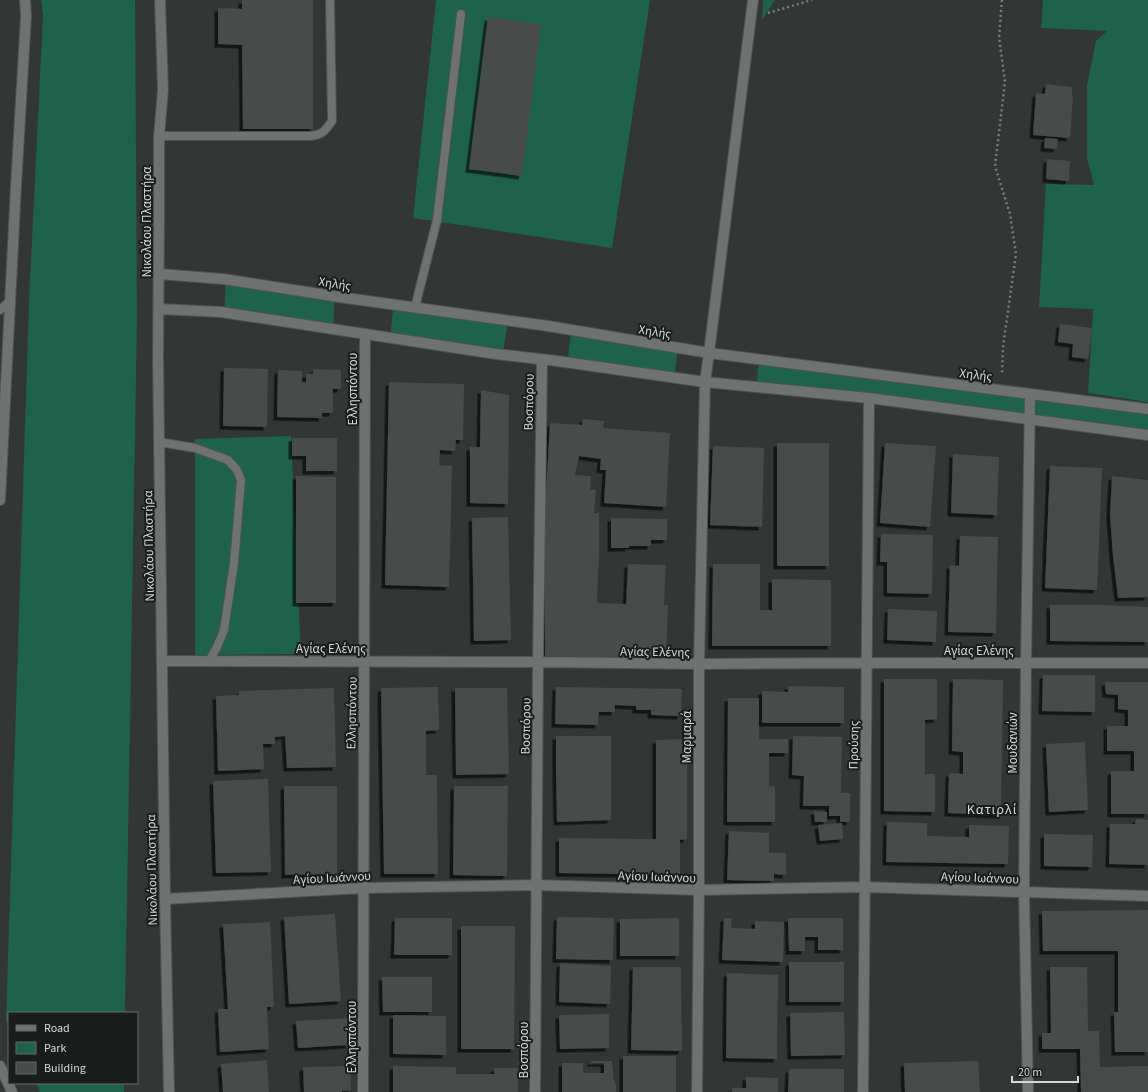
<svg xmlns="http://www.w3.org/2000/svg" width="1148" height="1092" font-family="'Source Sans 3',sans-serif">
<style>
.green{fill:#1e624b}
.building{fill:#474b49;filter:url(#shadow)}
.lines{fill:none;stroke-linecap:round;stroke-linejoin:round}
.service-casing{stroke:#4f5251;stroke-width:10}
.minor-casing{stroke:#4f5251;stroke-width:12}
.secondary-casing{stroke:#4f5251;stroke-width:12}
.path{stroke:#7a7d7c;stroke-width:2.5;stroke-dasharray:2 3;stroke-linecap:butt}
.service{stroke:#6e7270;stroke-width:8}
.minor{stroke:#6e7270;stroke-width:10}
.secondary{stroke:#6e7270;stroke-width:10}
.labels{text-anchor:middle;stroke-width:4;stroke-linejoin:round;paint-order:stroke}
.street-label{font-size:13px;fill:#d7d9d8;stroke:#1b1d1c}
.neighbourhood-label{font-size:14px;letter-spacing:1px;fill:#d7d9d8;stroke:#1b1d1c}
</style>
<defs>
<filter id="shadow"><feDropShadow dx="-3.5" dy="3.5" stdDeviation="0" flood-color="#0009"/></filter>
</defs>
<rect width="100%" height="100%" fill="#323634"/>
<path class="green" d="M41,0H135L137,317L125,1013H9V1026L6,1020L29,302L43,15Z
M436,0H650L612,248L413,218Z
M763,0H775L762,20Z
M1043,0H1148V402L1088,393L1093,309L1039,307L1046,184L1094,185L1087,158V85L1096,41L1107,31L1041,28Z
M226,282L335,296L333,332L224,318Z
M394,299L508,322L502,358L390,340Z
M571,331L678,346L674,382L567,368Z
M759,357L887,370L1029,395L1028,419L756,393Z
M1032,395L1148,410V434L1031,419Z
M291,436L301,654L195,655V439Z
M36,1083H124V1092H40Z"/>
<path class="building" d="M242,0H313V129H243L242,45L218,44V8L242,9Z
M488,17L541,24L522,176L469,169Z
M1046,84L1072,87V96H1073L1070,138L1033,135L1036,93L1045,94Z
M1045,138L1058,139L1057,149L1044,148Z
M1047,159L1070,161L1069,181L1046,179Z
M1060,324L1092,328L1088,359L1072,357L1073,344L1058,342Z
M224,368L268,369L267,427L223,426Z
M314,369L341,370V389H333V413H322V418L277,417L278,370L302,371V382H306V374H313Z
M389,382L464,384L463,440H456L455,451L440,450L439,465L452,466L449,587L385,585Z
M481,390L509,395L508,504L470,503V447H480Z
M583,419L604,421L603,428L670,433L666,507L604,503L606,470H600L601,459L579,456L575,475L591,476L590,490H596L594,513H599V554L597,603L626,604L628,564L666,565L664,605H668L666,659L545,656V513L550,423L582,425Z
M292,438H337V471H306V456H292Z
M777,443H829V566H777Z
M885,443L936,446L930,527L880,523Z
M713,446L764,448L762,527L710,525Z
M953,454L999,457L997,515L951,513Z
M1050,466L1102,468L1097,590L1045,588Z
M296,476L336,477V603H296Z
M1112,476L1148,480V597L1118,598L1113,556L1110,515Z
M508,517L511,640L474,641L472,518Z
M611,518L667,519V540H651V546H629V548H611Z
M881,534L933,535L932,594L887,593V562H880Z
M960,536L998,537L996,633L948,632L950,565L959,566Z
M713,564H760V610H772V579L831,580V646H712Z
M1050,605H1102L1148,607V642L1050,641Z
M888,609L937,611L936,642L887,640Z
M1043,675H1095V712L1042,711Z
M884,679H937V719L925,720V774H935V812L884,811Z
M953,679L1003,680L1001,815L948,813L949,773L963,774V752L952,751Z
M1105,682H1148V814H1111V771H1134V751H1107V726H1128V710L1118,709V695L1106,694Z
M788,686L844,687V723H762V691L788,692Z
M438,687L439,730L426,731V775H437L438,874H384L381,688Z
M556,687L682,689L681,716L651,715V710H636V706L615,705V712H599L598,725L555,724Z
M334,688L336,767L287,768L285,736L275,737V744H263L264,769L218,771L216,696L239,695V691Z
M455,688H507L509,774L456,775Z
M728,698H759V739H788V753H769V786H775V822H727Z
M556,736H611V820L557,822L556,768Z
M793,736L842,737L841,793H850V822H840V816H829V806H803L804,776L792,775Z
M687,739V839L680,840V875L559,873V838L656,839V740Z
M1085,742L1088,810L1049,812L1046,744Z
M268,779L271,872L216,873L213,781Z
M284,786H337V874L285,875Z
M454,786H508L507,876L453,875Z
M814,811L827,812V822H815Z
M1136,819L1148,820V865L1109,864L1110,824H1135Z
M887,822L927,823V836L969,837V825L1009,826L1008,864L886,862Z
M842,823L843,839L820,841L818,825Z
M729,831L769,833V853H786V875L774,874V881L727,880Z
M1044,834L1093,835L1092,867L1044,866Z
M1148,910V1052H1115L1114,1012H1118V951H1043L1042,911Z
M335,914L341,1001L289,1004L284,917Z
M557,917L614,918L613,960L556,959Z
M395,918H452V955H394Z
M679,918V956H620V919Z
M724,918H732L731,928L755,929V921L784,922L783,962L722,960Z
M788,918H843V950H818V937H805V951H789Z
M270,922L274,1007H267L269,1049L220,1052L218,1009H228L223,924Z
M461,926H515L514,1049H461Z
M789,962H844V1002H789Z
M560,963L611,966L610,1004L559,1002Z
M633,967H681L682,1051L631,1050Z
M1050,967H1087L1088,1031H1099L1100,1067L1148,1066V1092H1081L1080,1049H1042V1033H1051Z
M727,973L778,975L777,1059L726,1058Z
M382,977H432V1012H383Z
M844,1012L845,1055L791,1056L790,1013Z
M609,1014V1048L560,1049L559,1015Z
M393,1015L446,1016V1055L393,1054Z
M347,1018L349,1045L298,1048L296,1021Z
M623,1056H676V1092H623Z
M267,1060L269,1092H223L221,1064Z
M591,1061H612L614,1081L616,1085V1092H562V1063H583V1073H604V1063H591Z
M978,1061L980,1092H905L904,1063Z
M350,1066L351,1090L342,1091V1092H304L303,1067Z
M393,1066L456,1067V1074H494V1068H518V1092H393Z
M789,1069H844V1092H788Z
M746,1077L778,1078V1092H732V1088H746Z"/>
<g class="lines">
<g class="service-casing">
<path id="service" d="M159,136H310C322,135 325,131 332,121L330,0
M415,307L437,220L461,14
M0,310L10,301
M159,442L195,448L228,460L237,470L241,480L234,563L224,630L217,647L209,661"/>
</g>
<g class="minor-casing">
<path id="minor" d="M709,353L753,0
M0,500L16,186L26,16L25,0
M162,661L538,662L699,664L866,663H1148
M165,899L364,888L536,885L699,890L864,887L1148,896
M0,1066L12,1092
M363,1092L365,334
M535,1092L538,662L542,360
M863,1092L869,398
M1028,1092L1024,892L1026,663L1030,394"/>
</g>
<g class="secondary-casing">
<path id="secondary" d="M160,0L163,90L159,136V220L158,358L165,899L169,1092
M159,274L223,279L339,297L548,326L709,353L1148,409
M159,309L221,312L496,354L557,361L705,382L869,398L1148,435
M697,1092L699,890V664L705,382L709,353"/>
</g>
<path class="path" d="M1002,0L999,37L1005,82L995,166L1010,214L1016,254L1003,347L1002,375
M768,13L812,0"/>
<use href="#service" class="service"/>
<use href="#minor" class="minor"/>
<use href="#secondary" class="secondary"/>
</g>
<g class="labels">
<g class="street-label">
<text transform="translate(146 222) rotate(-90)" y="5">Νικολάου Πλαστήρα</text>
<text transform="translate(335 283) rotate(9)" y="5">Χηλής</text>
<text transform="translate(655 331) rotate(9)" y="5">Χηλής</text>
<text transform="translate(976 374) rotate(7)" y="5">Χηλής</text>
<text transform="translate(352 389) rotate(-90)" y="5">Ελλησπόντου</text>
<text transform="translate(528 402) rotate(-89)" y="5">Βοσπόρου</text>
<text transform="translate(148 546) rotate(-91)" y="5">Νικολάου Πλαστήρα</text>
<text x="331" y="653">Αγίας Ελένης</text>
<text x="979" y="655">Αγίας Ελένης</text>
<text transform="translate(655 651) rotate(1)" y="5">Αγίας Ελένης</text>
<text transform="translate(351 713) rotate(-89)" y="5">Ελλησπόντου</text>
<text transform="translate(525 726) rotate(-89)" y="5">Βοσπόρου</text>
<text transform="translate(686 737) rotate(-90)" y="5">Μαρμαρά</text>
<text transform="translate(1012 743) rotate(-90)" y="5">Μουδανιών</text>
<text transform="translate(853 745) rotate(-89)" y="5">Προύσης</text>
<text transform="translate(151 870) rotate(-91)" y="5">Νικολάου Πλαστήρα</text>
<text transform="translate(657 876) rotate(2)" y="5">Αγίου Ιωάννου</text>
<text transform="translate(332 877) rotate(-3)" y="5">Αγίου Ιωάννου</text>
<text transform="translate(980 877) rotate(2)" y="5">Αγίου Ιωάννου</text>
<text transform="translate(351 1037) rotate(-90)" y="5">Ελλησπόντου</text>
<text transform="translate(523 1050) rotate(-90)" y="5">Βοσπόρου</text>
</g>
<g class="neighbourhood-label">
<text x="992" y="814">Κατιρλί</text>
</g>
</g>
<rect x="8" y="1012" width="130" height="72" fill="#1b1d1c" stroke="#666867"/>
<rect x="16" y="1025" width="20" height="6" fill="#6e7270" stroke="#666867"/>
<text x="44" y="1032" font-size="12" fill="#d7d9d8">Road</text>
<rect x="16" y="1042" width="20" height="12" fill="#1e624b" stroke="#666867"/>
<text x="44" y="1052" font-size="12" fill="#d7d9d8">Park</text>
<rect x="16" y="1062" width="20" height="12" fill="#474b49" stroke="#666867"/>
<text x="44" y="1072" font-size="12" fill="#d7d9d8">Building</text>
<path d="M1012 1076v6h66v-6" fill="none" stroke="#d7d9d8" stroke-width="2"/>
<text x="1018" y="1076" font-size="12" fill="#d7d9d8" stroke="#1b1d1c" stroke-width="3" paint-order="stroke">20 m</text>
</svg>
